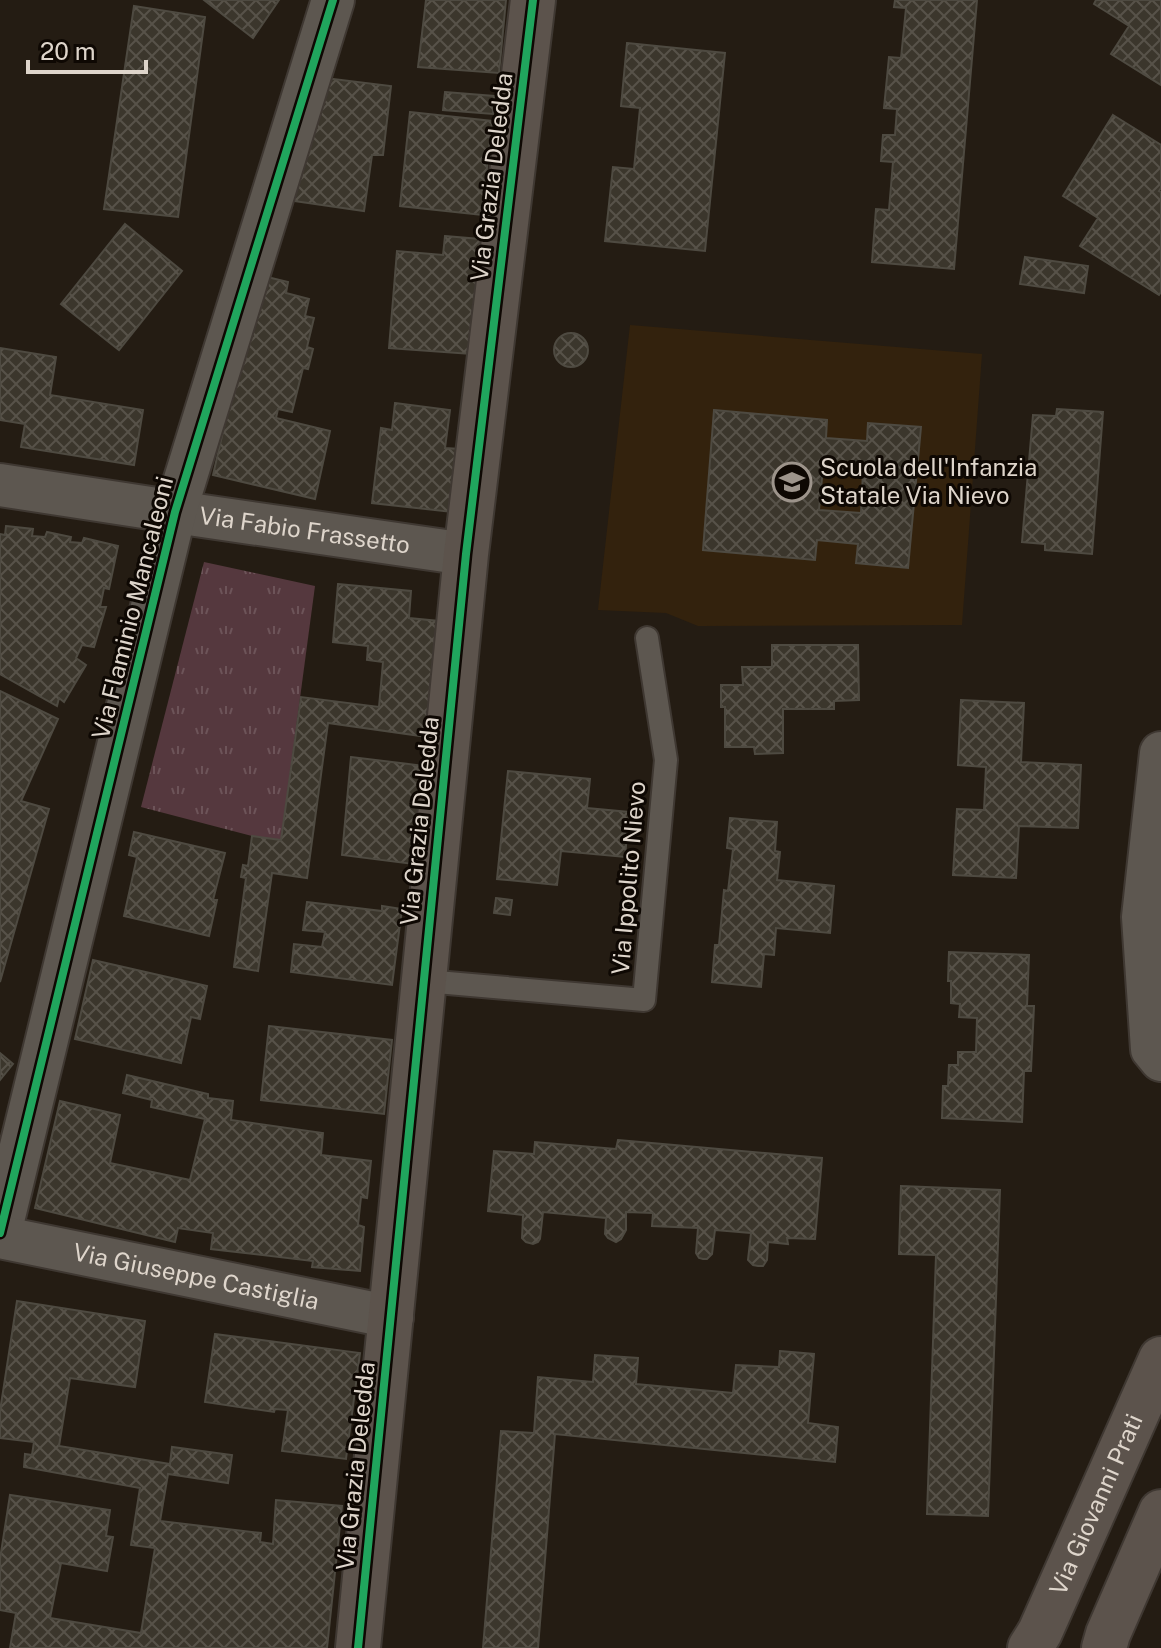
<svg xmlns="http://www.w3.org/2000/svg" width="1161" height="1648" font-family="'Public Sans',sans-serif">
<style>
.built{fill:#33220d}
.park{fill:url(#park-tufts)}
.building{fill:url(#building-cross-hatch);stroke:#4e4a41;stroke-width:2;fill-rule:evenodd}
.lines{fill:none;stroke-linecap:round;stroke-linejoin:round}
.lane-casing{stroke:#3f3832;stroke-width:26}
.street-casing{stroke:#3f3832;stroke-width:46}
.secondary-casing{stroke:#3f3832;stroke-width:48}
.lane{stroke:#5d5750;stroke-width:22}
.street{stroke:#5d5750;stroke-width:42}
.secondary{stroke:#5c534c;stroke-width:44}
.cycleway-casing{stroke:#0e0803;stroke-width:13}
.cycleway{stroke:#20a55d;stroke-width:8}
.labels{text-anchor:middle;stroke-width:6;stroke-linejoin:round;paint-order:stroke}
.street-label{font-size:24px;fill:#ded5cb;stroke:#0e0803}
.poi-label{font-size:24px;fill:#ded5cb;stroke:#0e0803;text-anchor:start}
</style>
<defs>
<pattern id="park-tufts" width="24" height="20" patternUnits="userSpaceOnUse" patternTransform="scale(2)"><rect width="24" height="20" fill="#55383e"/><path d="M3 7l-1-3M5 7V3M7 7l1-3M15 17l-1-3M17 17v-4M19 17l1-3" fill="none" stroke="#6d5459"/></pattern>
<pattern id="building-cross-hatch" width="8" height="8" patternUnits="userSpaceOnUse" patternTransform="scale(2)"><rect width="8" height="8" fill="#3b362c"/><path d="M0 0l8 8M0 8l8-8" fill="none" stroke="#575249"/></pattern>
</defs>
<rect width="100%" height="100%" fill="#241c13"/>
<path class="built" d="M630,325L982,354L962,625L698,626L666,613L598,610Z"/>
<path class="park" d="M204,562L315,586L281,840L252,836L141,807Z"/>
<path class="building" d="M204,0H279L253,38Z
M426,0H506L499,73L418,67Z
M895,0H977L954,269L872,262L876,209L889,210L893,162L881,161L883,135H895L897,109L884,108L889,57L901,58L906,8L894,7Z
M1096,0H1161V85L1111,54L1129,26L1094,4Z
M134,6L205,17L178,217L104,209Z
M627,43L725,53L705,251L605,241L613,167L634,169L640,108L621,106Z
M325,78L391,86L383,155H372L364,211L280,199Z
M445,92L494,96L493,114L443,110Z
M410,112L492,121L482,215L400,206Z
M1113,115L1161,145V188L1159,191L1161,192V292L1159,295L1080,246L1098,218L1063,196Z
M125,224L182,271L119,350L61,304Z
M445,236L480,239L471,354L389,348L397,251L443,255Z
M1025,257L1088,266L1084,293L1020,284Z
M259,275L288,282L286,293L309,299L305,316L314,318L307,347L313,349L308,369L303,368L292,412L278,409L276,418L330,431L315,499L213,475Z
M554 350a17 17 0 1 1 34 0a17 17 0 1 1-34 0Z
M0,348L56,357L50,395L143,410L134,465L21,447L25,424L0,420Z
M395,403L450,410L445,448L460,449L452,512L372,503L381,428L392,430Z
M1057,409L1103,412L1092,554L1045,550V544L1022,542L1033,415L1056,416Z
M714,410L827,420L826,438L867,441L868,423L921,427L908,568L856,563L858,544L817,540L815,560L703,550ZM823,468L863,471L861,513L819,510Z
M6,526L33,529L32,536L45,537L47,532L71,537L70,542L82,543L84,538L118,546L109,589L104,588L100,607H106L94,647L82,645L76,658L86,665L64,702L59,698L57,706L0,674V534L5,535Z
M338,584L411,591L409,618L439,621L428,737L328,723L307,878L272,873L258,971L234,967L246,878L241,877L243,865L248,866L252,836L281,840L301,697L379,707L383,662L367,660L368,646L333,642Z
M772,645H858L859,700L834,701V709H783V753L755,754L754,747H725V707H721V685H743L742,667H772Z
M0,691L58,719L21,801L49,809L0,982Z
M961,700L1024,703L1021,762L1081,765L1078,828L1019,826L1016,878L953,875L957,809L984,810L986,767L958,765Z
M351,757L425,766L413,864L342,855Z
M508,771L590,779L587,808L629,812L625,857L561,851L557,885L497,879Z
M730,818L777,822L775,851L780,852L777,880L834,886L830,933L776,928L774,955L764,954L761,987L712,982L715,945H719L724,890L728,891L733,849L727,848Z
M134,832L225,853L213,900H217L209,936L124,916L137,857L129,855Z
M496,898L512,900L510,915L494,913Z
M307,902L382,911V906L402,909L392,985L291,972L294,944L322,947L325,932L303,930Z
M949,952L1029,955L1027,1006H1034L1031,1071H1024L1022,1122L942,1118L943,1086H948L949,1065H958V1052H976L977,1018L959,1017L960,1004L951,1003V981H948Z
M93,960L207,986L200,1019L191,1017L181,1063L75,1039Z
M269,1026L392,1040L384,1114L261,1100Z
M0,1053L13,1064L0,1080Z
M127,1075L208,1094V1098L233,1101L231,1120L323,1133L321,1155L371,1161L367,1198L361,1197L358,1225L364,1227L360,1271L312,1267L313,1261L211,1249L213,1233L178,1228L175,1242L35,1208L60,1101L120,1115L110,1163L190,1180L205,1119L151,1107L152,1100L123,1093Z
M618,1140L822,1158L815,1239L787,1238L788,1244L768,1242L767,1260L763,1266H758L753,1265L748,1260L751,1233L715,1230L712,1254L707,1259H703L699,1258L696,1253L698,1228L652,1226L653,1213L626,1212V1230L621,1239L616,1242L608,1238L605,1234L606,1218L543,1212L540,1239L538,1242L533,1244L526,1242L522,1238L523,1215L488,1211L494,1151L534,1154L535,1142L616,1149Z
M901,1186L1000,1190L988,1516L927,1514L936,1255L899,1254Z
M17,1301L145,1321L135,1387L70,1378L59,1446L170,1464L172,1447L232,1455L228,1483L168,1474L160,1521L261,1533L260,1542L273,1544L276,1500L342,1506L327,1648H10L16,1613L0,1610V1559L10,1495L110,1510L106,1536L113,1537L107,1571L61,1563L50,1618L141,1633L155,1548L131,1545L140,1488L24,1467L25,1454L32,1455L34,1442L0,1438V1411Z
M215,1334L360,1353L346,1459L282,1451L288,1410L275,1409L274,1412L205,1402Z
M780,1351L814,1354L808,1423L838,1427L835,1462L555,1434L538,1648H483L501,1431L534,1433L538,1377L593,1382L595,1355L638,1358L636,1384L733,1393L736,1365L779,1367Z"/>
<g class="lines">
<g class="lane-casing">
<path id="lane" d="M425,981L644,1000L666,760L647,638"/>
</g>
<g class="street-casing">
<g id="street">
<path id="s1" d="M0,485L196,515L466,554"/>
<path d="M1161,753L1143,917L1152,1049L1161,1060"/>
<path d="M0,1233L175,512L333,0"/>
<path id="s2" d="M0,1237L392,1317"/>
</g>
</g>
<g class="secondary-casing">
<g id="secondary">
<path d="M358,1648L466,554L533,0"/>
<path id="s3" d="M1030,1648L1040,1632L1161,1359"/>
<path d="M1104,1648L1108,1634L1161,1512"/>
</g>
</g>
<use href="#lane" class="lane"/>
<use href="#street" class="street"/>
<use href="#secondary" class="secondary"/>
<g class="cycleway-casing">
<path id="cycleway" d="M0,1233L175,512L333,0
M358,1648L466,554L533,0"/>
</g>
<use href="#cycleway" class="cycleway"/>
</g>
<defs>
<g id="school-ring" transform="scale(2)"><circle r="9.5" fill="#0e0803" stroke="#9d948b" stroke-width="1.5"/><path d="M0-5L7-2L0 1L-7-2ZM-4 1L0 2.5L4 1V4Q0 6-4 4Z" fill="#9d948b"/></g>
</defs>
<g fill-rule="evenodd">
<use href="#school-ring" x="792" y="482"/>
</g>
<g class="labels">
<g class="street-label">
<text transform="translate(492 177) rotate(-83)" y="8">Via Grazia Deledda</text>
<text dy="8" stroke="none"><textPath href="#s1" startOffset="308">Via Fabio Frassetto</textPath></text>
<text transform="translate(133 608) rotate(-76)" y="8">Via Flaminio Mancaleoni</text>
<text transform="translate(420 821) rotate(-84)" y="8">Via Grazia Deledda</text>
<text transform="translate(629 878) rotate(-85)" y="8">Via Ippolito Nievo</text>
<text dy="8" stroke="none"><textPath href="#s2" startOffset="200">Via Giuseppe Castiglia</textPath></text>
<text transform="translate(356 1466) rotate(-84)" y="8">Via Grazia Deledda</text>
<text dy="8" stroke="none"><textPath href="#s3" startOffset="158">Via Giovanni Prati</textPath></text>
</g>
<g class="poi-label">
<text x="820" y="476">Scuola dell'Infanzia<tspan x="820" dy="28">Statale Via Nievo</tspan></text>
</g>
</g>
<path d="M28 60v12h118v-12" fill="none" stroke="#ded5cb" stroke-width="4"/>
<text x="40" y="60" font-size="24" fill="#ded5cb" stroke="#0e0803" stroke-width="6" paint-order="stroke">20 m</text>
</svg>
